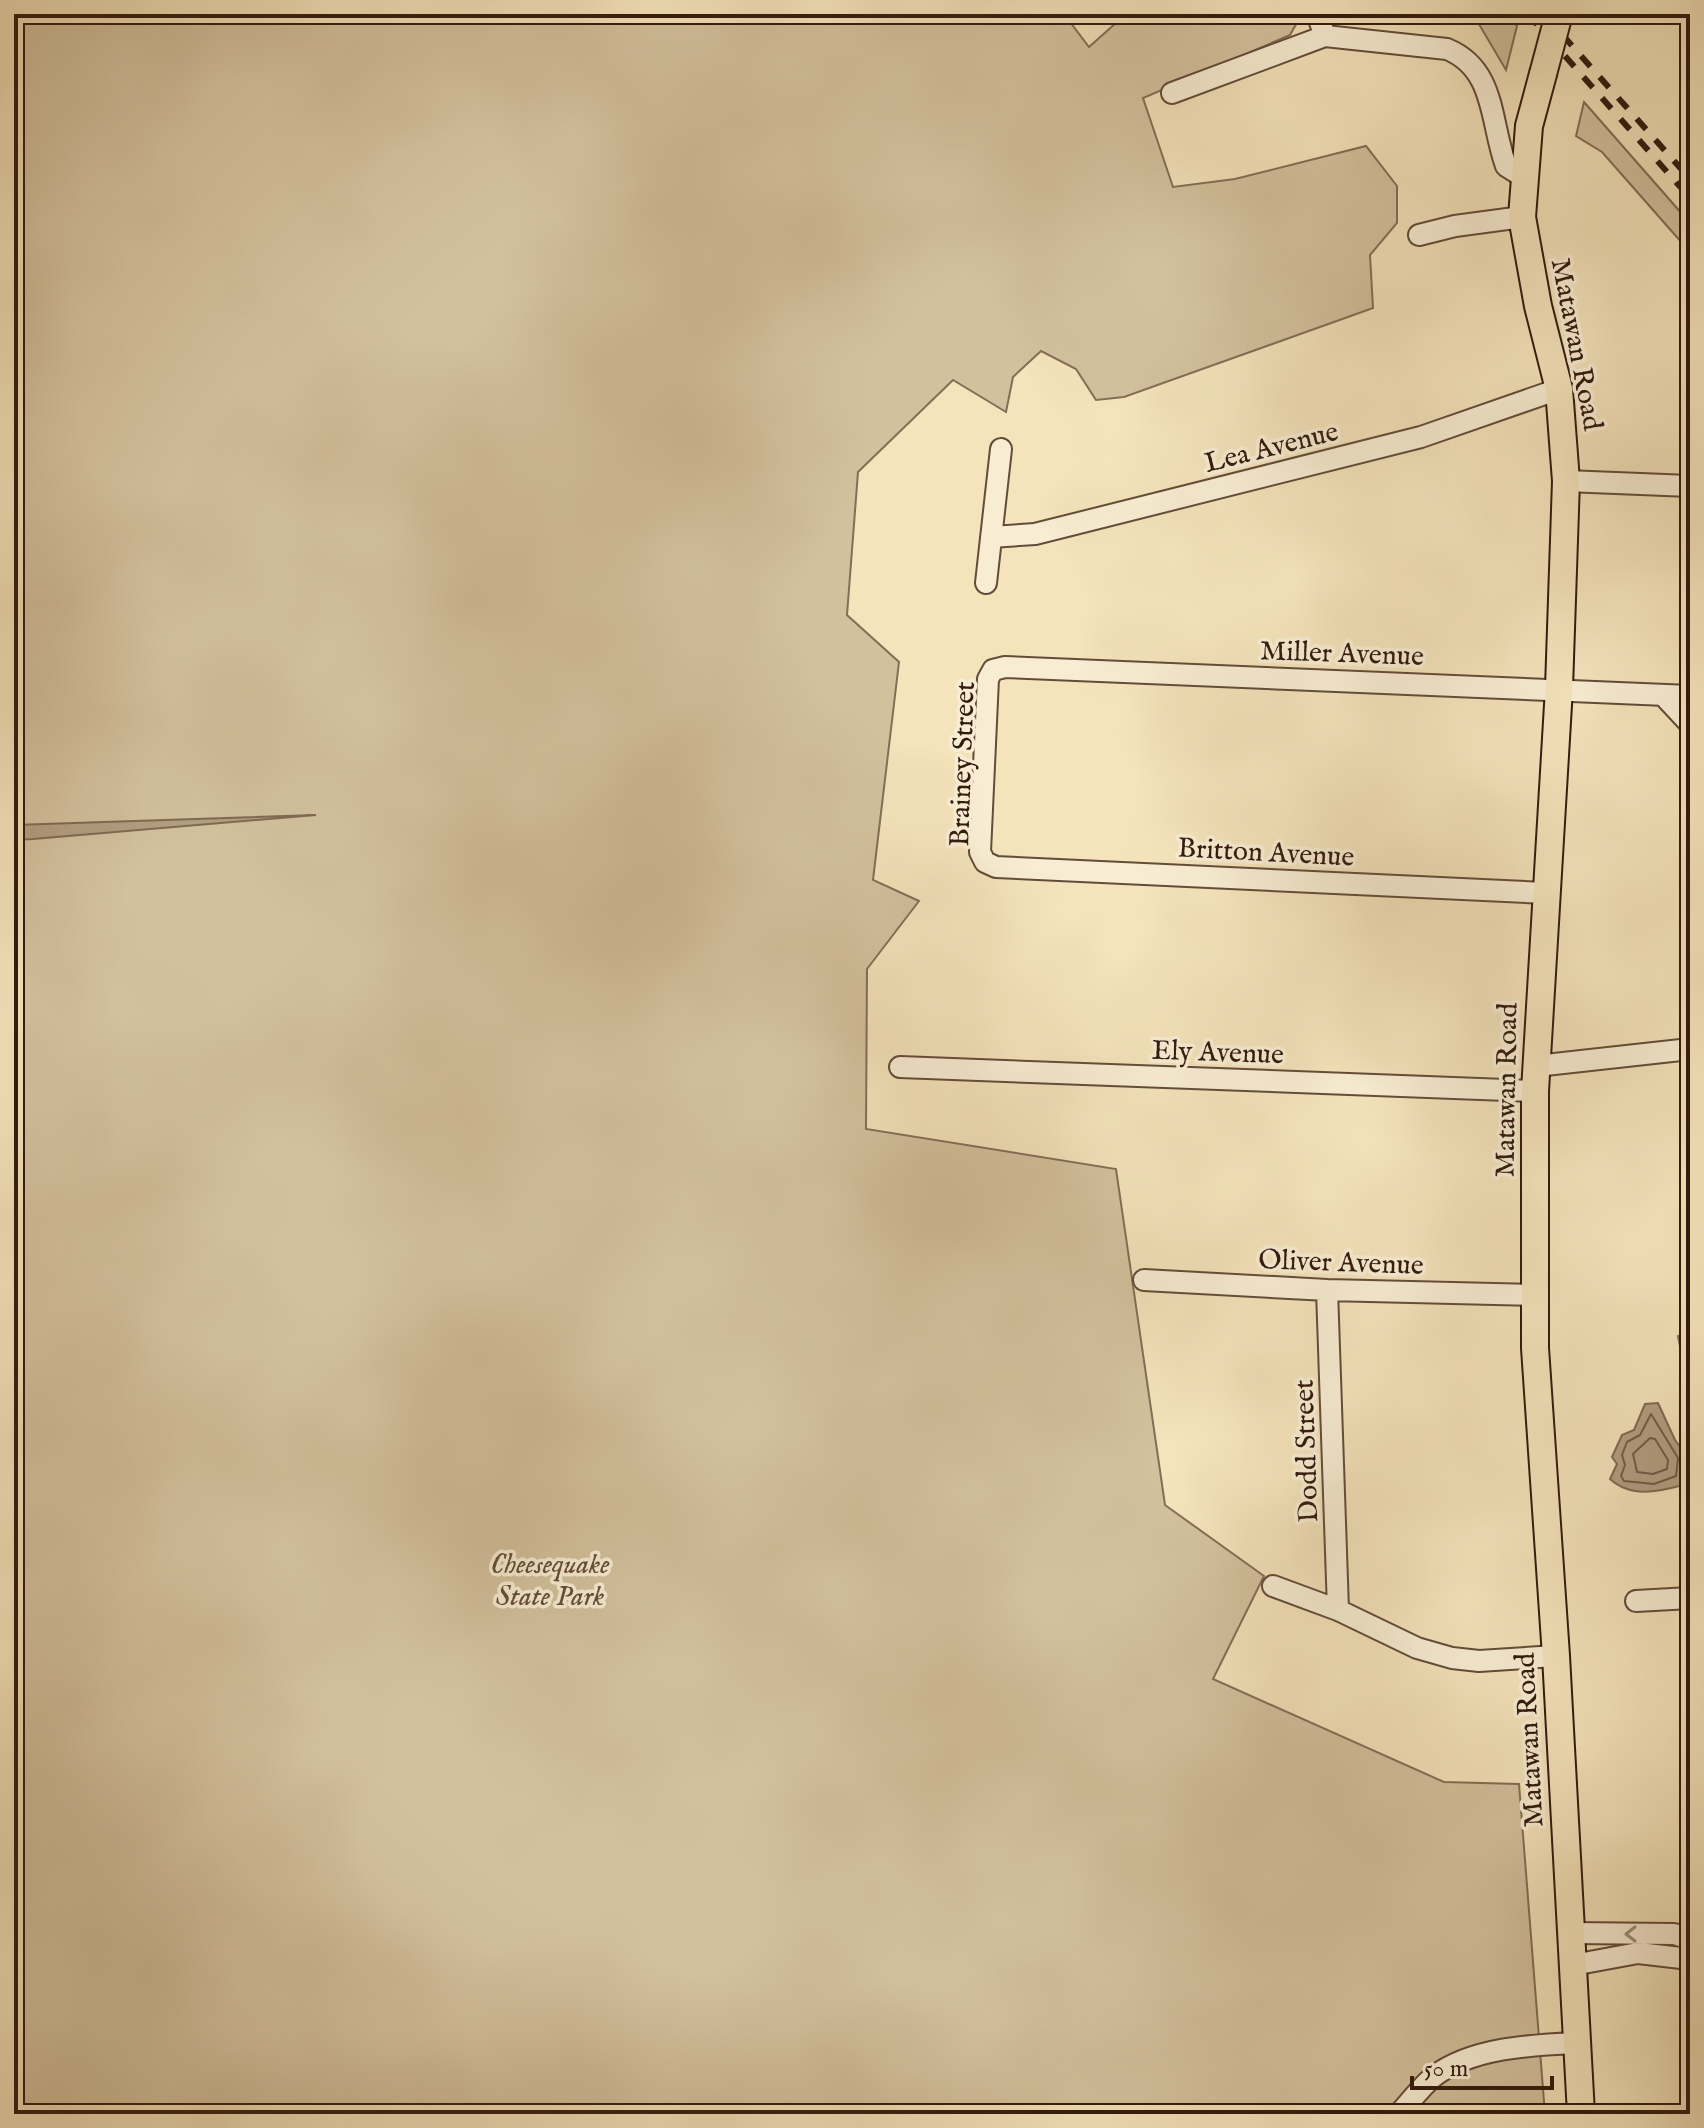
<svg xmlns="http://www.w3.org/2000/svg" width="1704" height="2128" font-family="'IM FELL English',serif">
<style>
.green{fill:#d3c19e;stroke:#836e56;stroke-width:2}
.water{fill:#b29f81;stroke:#7f6a53;stroke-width:2}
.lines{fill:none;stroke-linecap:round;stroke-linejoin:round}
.shore{stroke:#725c48;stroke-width:2}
.minor-casing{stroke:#634c3a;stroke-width:24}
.major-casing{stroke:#331a0f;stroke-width:30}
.minor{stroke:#f8edd3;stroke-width:20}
.major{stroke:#f4e3bb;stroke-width:26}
.rail{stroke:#331a0f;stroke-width:6;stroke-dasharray:14 14;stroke-linecap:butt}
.major-bridge-casing{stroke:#331a0f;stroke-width:30;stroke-linecap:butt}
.major-bridge{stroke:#f4e3bb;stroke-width:26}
.oneway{stroke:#9f8e7b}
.labels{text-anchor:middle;stroke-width:7;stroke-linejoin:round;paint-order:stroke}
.street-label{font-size:28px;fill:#331a0f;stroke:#f8edd3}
.park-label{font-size:28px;font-style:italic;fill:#634c3a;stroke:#f8edd3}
</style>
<rect width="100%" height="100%" fill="#f4e3bb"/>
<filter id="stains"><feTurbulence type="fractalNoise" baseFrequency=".0025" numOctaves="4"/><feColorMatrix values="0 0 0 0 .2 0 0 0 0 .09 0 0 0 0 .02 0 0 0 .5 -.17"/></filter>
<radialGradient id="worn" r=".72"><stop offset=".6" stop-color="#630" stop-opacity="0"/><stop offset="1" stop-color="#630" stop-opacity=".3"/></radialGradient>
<path class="green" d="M14,14H1064L1089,47L1126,14H1302L1290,35L1143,98L1173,187L1235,179L1366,146L1397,186V223L1370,255L1373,308L1124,397L1096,400L1076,369L1041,351L1013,377L1006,412L953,380L858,472L847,615L899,662L873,880L919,901L867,969L866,1129L1116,1169L1165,1505L1264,1576L1213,1679L1444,1782L1519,1784L1545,2114H14Z
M1473,14H1507L1517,26L1506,70Z
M1584,102L1690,223V252L1602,152L1576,136Z
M1690,1331V1397L1678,1336Z"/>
<path class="water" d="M316,815L33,839L14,840V825Z
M1658,1403L1675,1440L1687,1456L1683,1485C1658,1492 1631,1498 1610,1479L1617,1464L1612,1457L1622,1435L1634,1430L1645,1404Z"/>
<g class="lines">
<path class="shore" d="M1651,1414L1678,1458L1676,1476L1654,1484L1624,1481L1621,1476L1625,1465L1622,1455L1627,1442L1640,1435Z
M1650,1438L1655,1439L1668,1460L1667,1469L1653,1474L1637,1472L1633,1454Z"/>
<g class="minor-casing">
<path id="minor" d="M1317,14L1325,36
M1172,93L1325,36L1447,49C1496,69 1490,122 1506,166L1522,176
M1419,235L1455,226L1522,217
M1566,481L1690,486
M991,537L1035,534L1421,437L1559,389
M986,583L1001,449
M1663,695L1690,724
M1545,893L996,867L985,862L980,852L988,679L993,670L1005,667L1690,696
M1536,1066L1690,1049
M900,1067L1535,1091
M1144,1280L1327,1290L1535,1295
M1327,1290L1338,1610
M1273,1586L1338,1610L1417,1648L1452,1658L1479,1661L1556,1656
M1636,1601L1690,1598
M1571,1933L1674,1934L1690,1939
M1573,1965L1638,1953L1690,1959
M1399,2114C1410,2102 1421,2087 1433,2077C1472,2047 1532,2045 1579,2043"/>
</g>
<g class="major-casing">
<path id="major" d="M1543,74L1529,126L1522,217L1538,306L1559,389L1566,481L1559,688L1535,1091V1348L1556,1656L1581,2114"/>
</g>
<use href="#minor" class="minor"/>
<use href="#major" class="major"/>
<path class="rail" d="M1528,14L1690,198
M1544,14L1690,179"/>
<g class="major-bridge-casing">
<path id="major-bridge" d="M1543,74L1559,14"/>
</g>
<use href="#major-bridge" class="major-bridge"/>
</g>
<defs><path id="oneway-chevron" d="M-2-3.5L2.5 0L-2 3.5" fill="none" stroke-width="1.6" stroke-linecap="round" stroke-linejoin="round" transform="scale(2)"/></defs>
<use class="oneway" href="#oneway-chevron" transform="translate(1631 1934) rotate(-180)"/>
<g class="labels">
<g class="street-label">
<text transform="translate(1578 344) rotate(79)" y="10">Matawan Road</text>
<text transform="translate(1271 446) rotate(-14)" y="10">Lea Avenue</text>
<text transform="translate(1342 652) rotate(2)" y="10">Miller Avenue</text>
<text transform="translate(961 764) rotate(-88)" y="10">Brainey Street</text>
<text transform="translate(1266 851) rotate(3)" y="10">Britton Avenue</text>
<text transform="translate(1218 1051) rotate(2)" y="10">Ely Avenue</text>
<text transform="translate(1505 1090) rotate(-89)" y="10">Matawan Road</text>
<text transform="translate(1341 1261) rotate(2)" y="10">Oliver Avenue</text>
<text transform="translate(1305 1451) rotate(-92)" y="10">Dodd Street</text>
<text transform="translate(1528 1740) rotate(-93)" y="10">Matawan Road</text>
</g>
<g class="park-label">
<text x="550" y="1573">Cheesequake<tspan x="550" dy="32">State Park</tspan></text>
</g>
</g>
<rect width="1704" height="2128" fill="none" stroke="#f4e3bb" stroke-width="48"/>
<rect x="16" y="16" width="1672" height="2096" fill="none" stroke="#331a0f" stroke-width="4"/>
<rect x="24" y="24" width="1656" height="2080" fill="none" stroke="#331a0f" stroke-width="2"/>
<path d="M1412 2076v12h140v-12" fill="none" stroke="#331a0f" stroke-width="4"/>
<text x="1424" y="2076" font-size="24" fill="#331a0f" stroke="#f8edd3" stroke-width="6" paint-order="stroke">50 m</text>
<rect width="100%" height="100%" filter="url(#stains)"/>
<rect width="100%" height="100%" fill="url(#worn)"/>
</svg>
